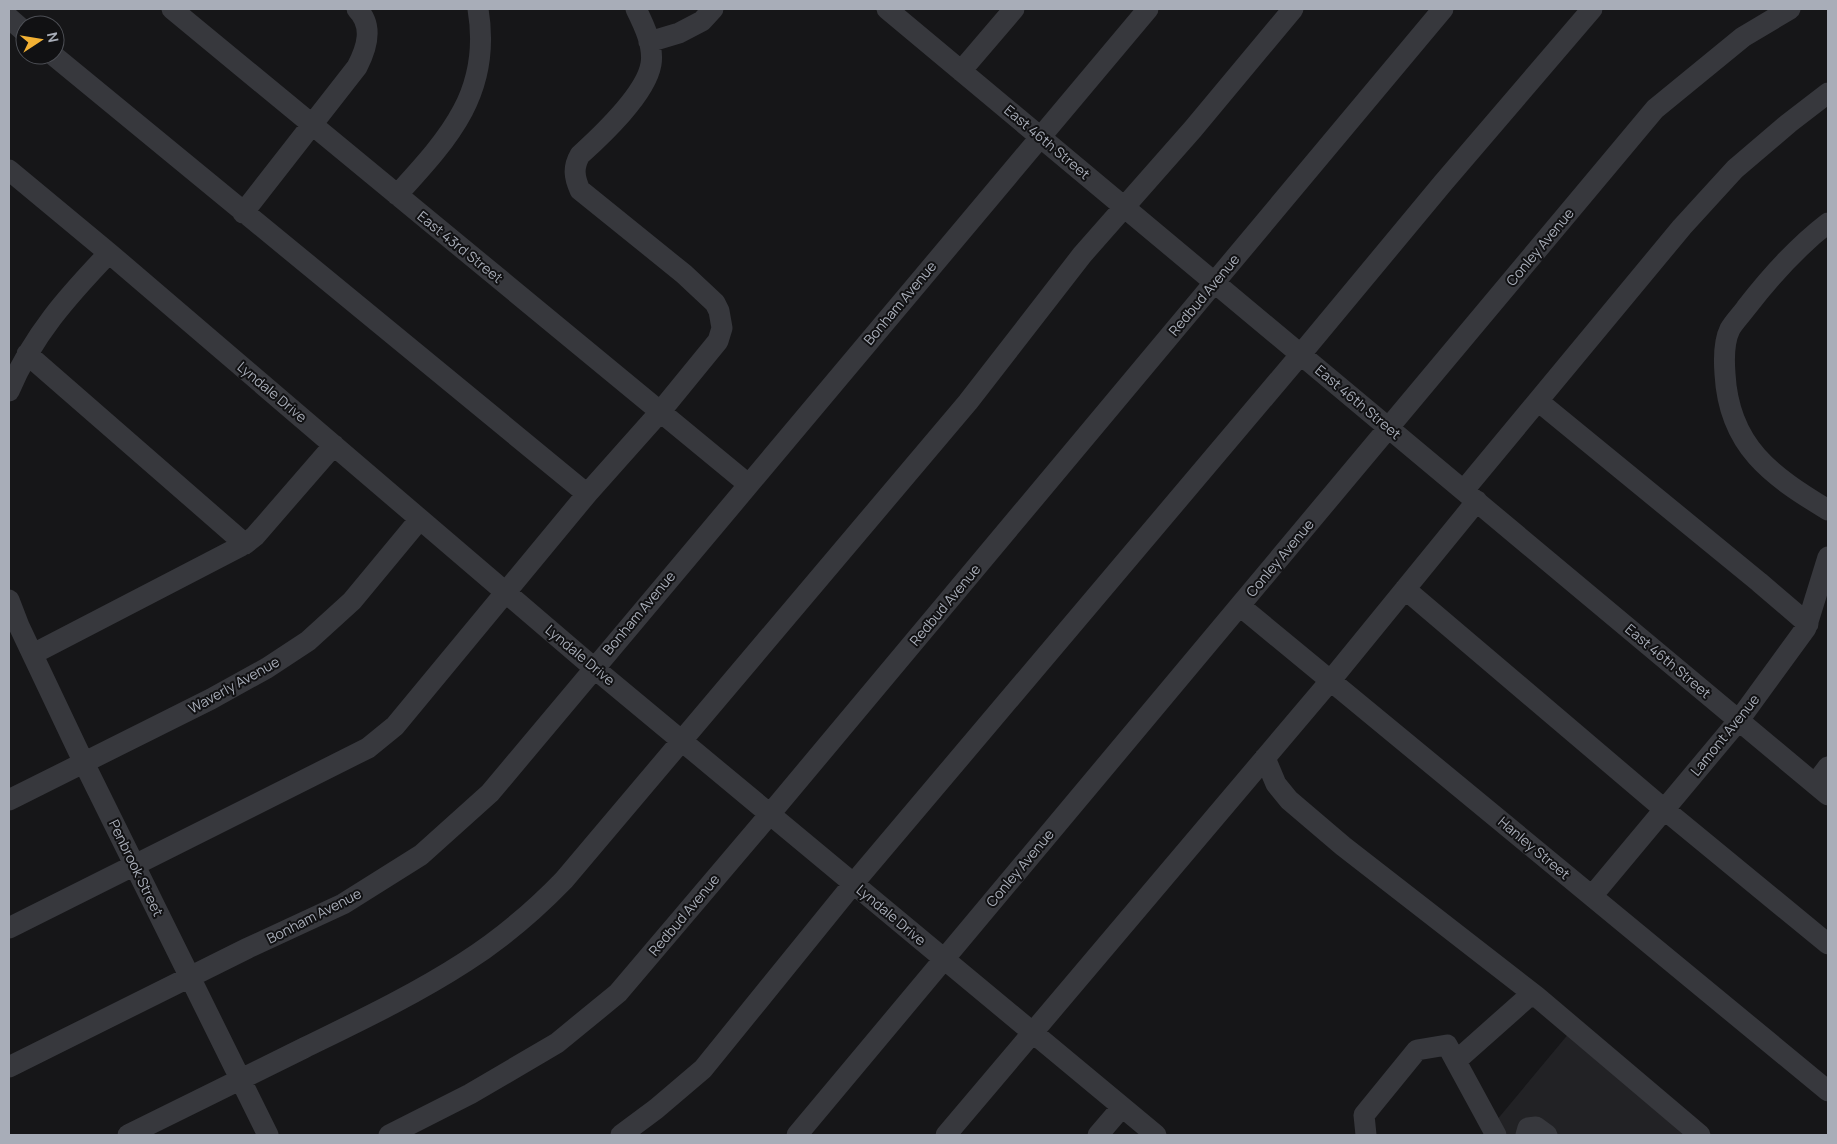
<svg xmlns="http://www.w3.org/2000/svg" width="1837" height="1144" font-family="Manrope,sans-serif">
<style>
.built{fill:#222225}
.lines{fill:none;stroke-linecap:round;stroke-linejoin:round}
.minor{stroke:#37383d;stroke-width:21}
.labels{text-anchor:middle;stroke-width:4;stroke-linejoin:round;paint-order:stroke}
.street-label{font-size:14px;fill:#a8adb8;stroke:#111113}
</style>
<rect width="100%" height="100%" fill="#161618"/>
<path class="built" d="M1575,1026L1704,1135H1503L1496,1121Z"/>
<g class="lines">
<path class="minor" d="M172,9L748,484
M887,9L1828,795
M9,18L25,32
M649,42L679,33L702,21L713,9
M53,55L587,494
M961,71L1014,9
M9,170L109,253L594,668L1156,1135
M397,195C449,138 492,92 478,9
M243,213L357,67C367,48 374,26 357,9
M1828,223C1798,246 1770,277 1746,308C1741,315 1734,322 1730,329C1724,341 1724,361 1725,374C1729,447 1772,476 1828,510
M27,354L245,544
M9,391C33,335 67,297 109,253
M1538,401L1759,582L1808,624
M1464,490L1682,227L1735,169L1789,123L1828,93
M1405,589L1665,810L1828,944
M9,600L19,626L84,763L268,1135
M1240,606L1828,1091
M33,654L245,544L255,536L334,445
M1265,758L1276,784L1289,800L1343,846L1536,996
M1815,784L1828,767
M9,800L211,699L267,668L308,641L352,601L420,519
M1592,896L1739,720L1806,628L1828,557
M9,928L368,748L395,726L587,494L660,412L718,341L722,328L719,311L715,303L684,274L580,190C574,177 573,167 580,155C602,135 646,94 651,64C654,46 644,25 636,9
M1456,1061L1528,997L1536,996L1700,1135
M9,1067L248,948L343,904L421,855L490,793L1148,9
M128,1135C187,1106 246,1077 304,1048C359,1021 414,995 465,962C501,939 534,911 564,880L968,402L1082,255L1193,129L1293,9
M389,1135L470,1094L557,1043L618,993L770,814L1443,9
M621,1135L656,1109L703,1069L853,884L1301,354L1443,183L1592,9
M797,1135L1655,109L1743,37L1790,9
M946,1135L1331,680L1477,501
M1098,1135L1122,1107
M1366,1135L1364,1115L1417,1050L1447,1045L1496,1135
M1526,1135L1528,1128L1536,1127L1547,1135"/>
</g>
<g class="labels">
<g class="street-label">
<text transform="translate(1047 142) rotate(40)" y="5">East 46th Street</text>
<text transform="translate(460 247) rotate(39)" y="5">East 43rd Street</text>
<text transform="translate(1540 247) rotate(-50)" y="5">Conley Avenue</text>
<text transform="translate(1204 295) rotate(-50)" y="5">Redbud Avenue</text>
<text transform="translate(900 303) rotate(-50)" y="5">Bonham Avenue</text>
<text transform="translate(272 392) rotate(40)" y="5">Lyndale Drive</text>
<text transform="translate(1358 402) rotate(40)" y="5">East 46th Street</text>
<text transform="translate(1280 558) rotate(-50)" y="5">Conley Avenue</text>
<text transform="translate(945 605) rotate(-50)" y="5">Redbud Avenue</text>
<text transform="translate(639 613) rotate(-50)" y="5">Bonham Avenue</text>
<text transform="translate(580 655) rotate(40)" y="5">Lyndale Drive</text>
<text transform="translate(1668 661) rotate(40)" y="5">East 46th Street</text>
<text transform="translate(234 685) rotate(-29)" y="5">Waverly Avenue</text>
<text transform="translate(1725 735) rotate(-51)" y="5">Lamont Avenue</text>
<text transform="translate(1534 848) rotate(40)" y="5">Hanley Street</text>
<text transform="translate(136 868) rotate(64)" y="5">Penbrook Street</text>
<text transform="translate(1020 868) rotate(-50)" y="5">Conley Avenue</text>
<text transform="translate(684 915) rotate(-50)" y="5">Redbud Avenue</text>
<text transform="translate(891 915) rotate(40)" y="5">Lyndale Drive</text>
<text transform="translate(314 916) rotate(-27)" y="5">Bonham Avenue</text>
</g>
</g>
<rect width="1837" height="1144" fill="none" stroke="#a8adb8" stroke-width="20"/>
<g transform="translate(40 40) rotate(78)"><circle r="24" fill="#111113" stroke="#4d4f55"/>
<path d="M0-4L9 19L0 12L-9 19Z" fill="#f2b134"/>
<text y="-8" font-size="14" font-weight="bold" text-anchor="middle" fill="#a8adb8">N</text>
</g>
</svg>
